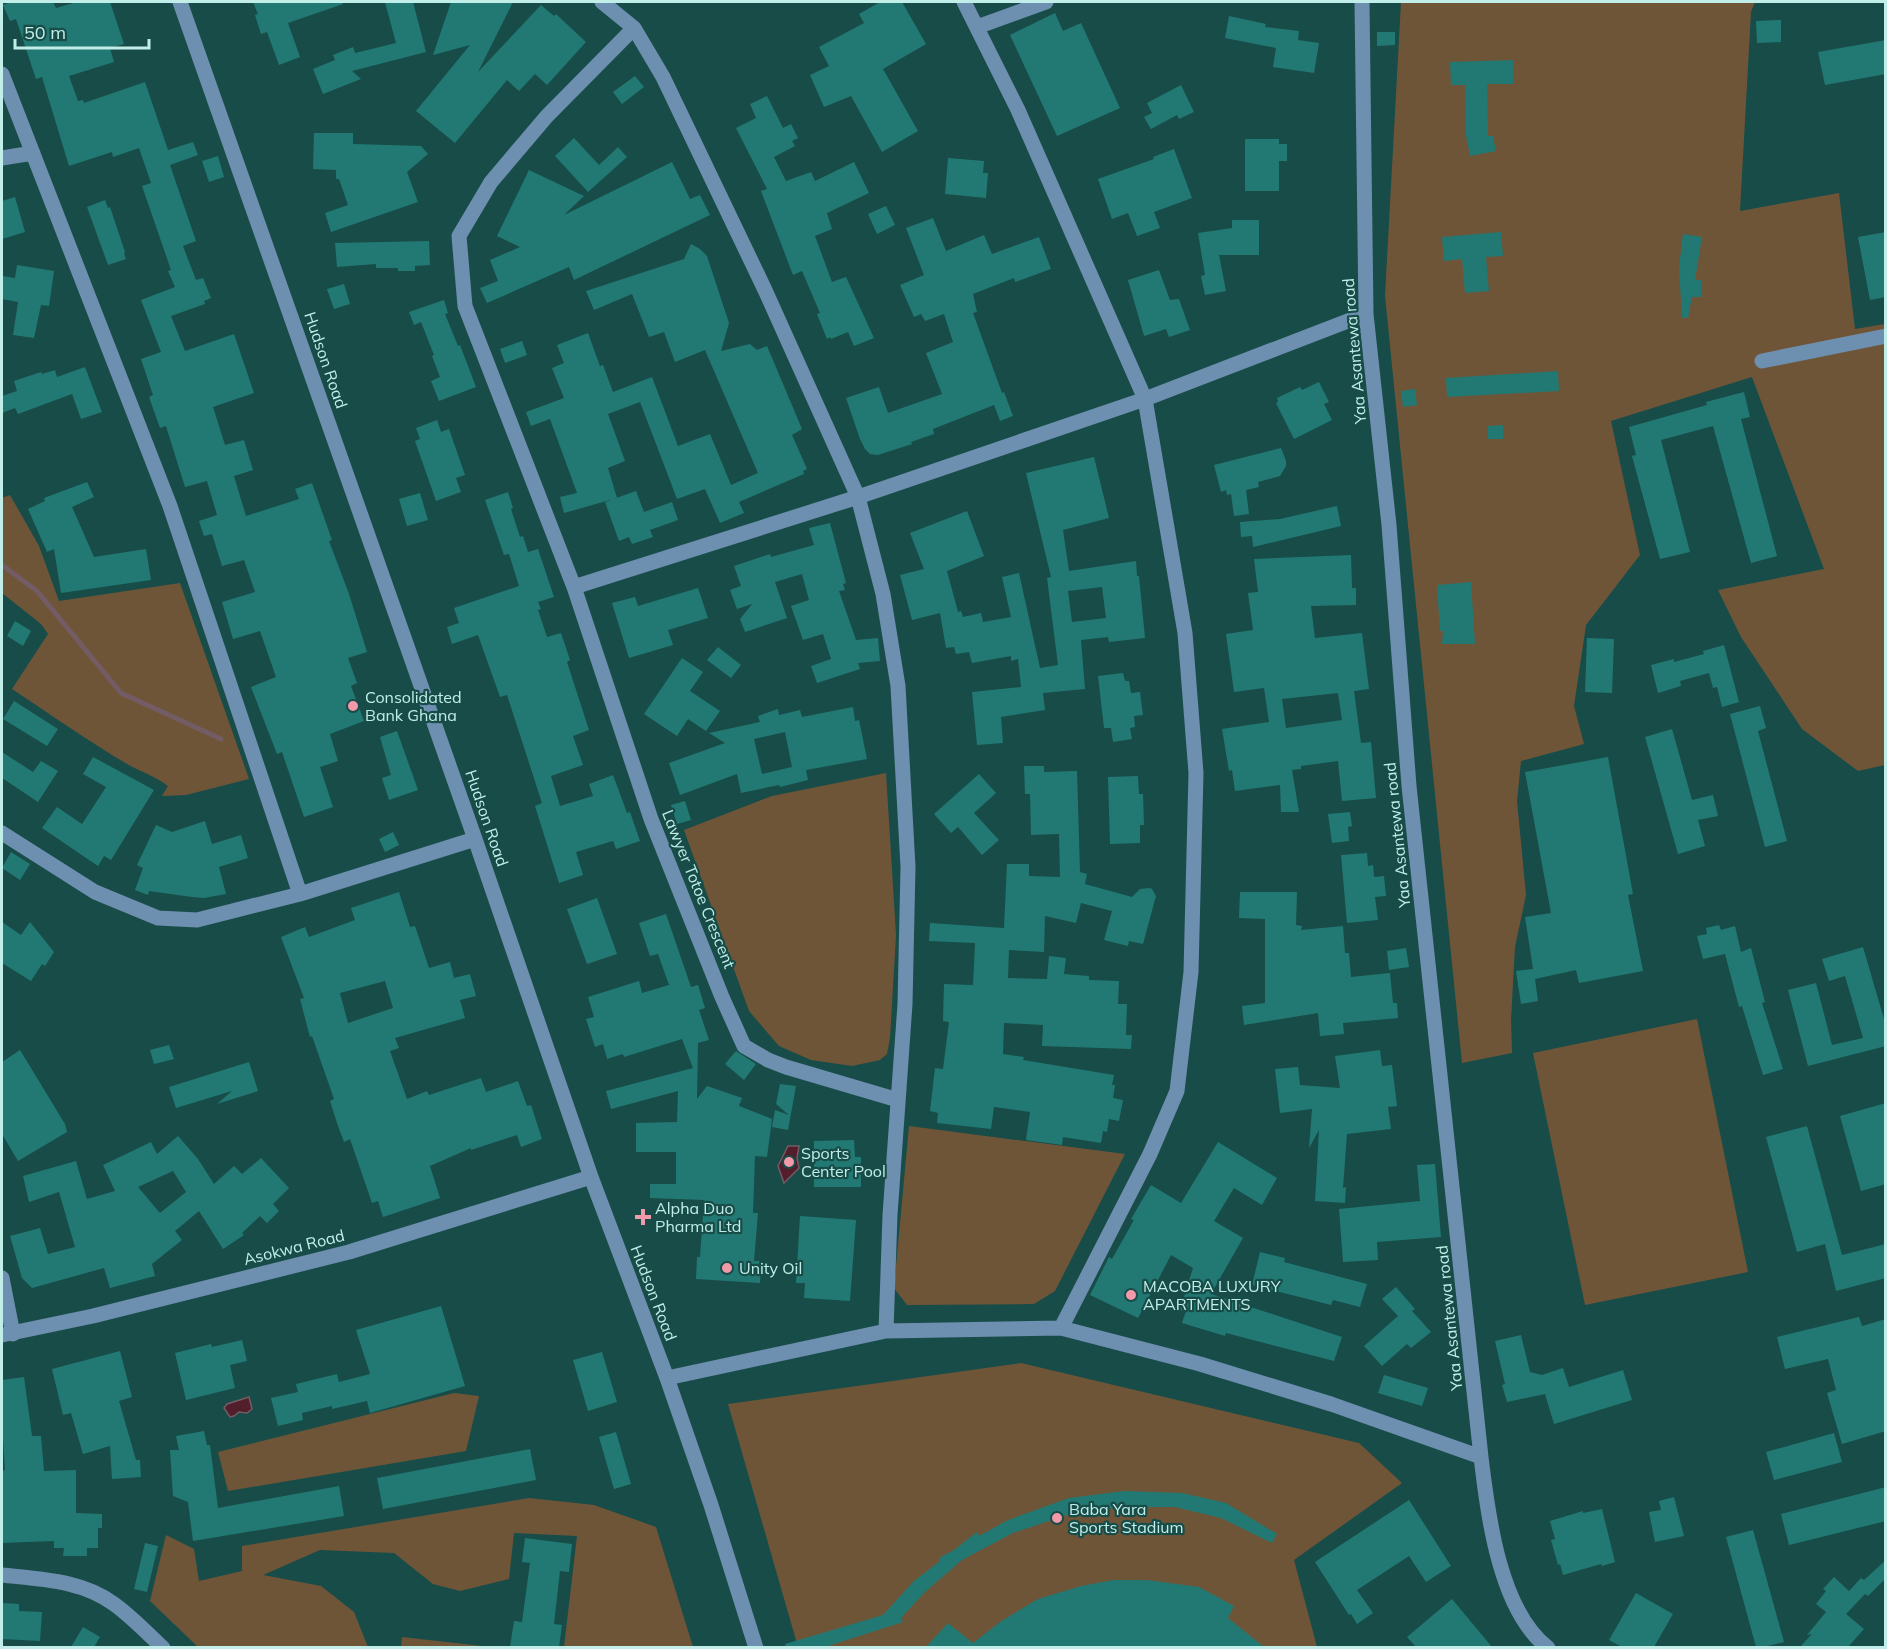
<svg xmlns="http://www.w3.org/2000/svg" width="1887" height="1649" font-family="Mulish,sans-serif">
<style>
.green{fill:#6f5538}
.water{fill:#531e2b;stroke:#745c64;stroke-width:1.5}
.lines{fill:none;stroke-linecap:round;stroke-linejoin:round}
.stream{stroke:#745c64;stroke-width:5}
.building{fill:#227973;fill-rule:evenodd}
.minor{stroke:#6d8fb0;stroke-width:15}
.poi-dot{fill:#f39aaa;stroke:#184c48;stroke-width:2}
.labels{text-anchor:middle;stroke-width:4.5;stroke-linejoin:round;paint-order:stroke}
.street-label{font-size:16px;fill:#c1eee9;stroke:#184c48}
.poi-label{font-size:16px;fill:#c1eee9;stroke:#184c48;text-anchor:start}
</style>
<rect width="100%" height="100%" fill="#184c48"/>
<path class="green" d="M1401,2H1755L1751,12L1740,211L1839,193L1855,329L1885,324V765L1858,771L1802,729L1741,637L1718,590L1824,569L1752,377L1611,421L1640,555L1586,625L1574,706L1584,744L1521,761L1517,801L1526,895L1515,947L1511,1020L1512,1053L1462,1063L1385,296Z
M10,495L39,546L59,601L180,583L249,779L186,795L162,796L168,786C155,776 141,772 127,764C88,741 50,714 12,689L48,634L41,624L2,593V498Z
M886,773L896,935L890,1038L887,1054L880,1060L852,1066L811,1060L779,1046L749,1011L684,830L772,796Z
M1697,1019L1748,1272L1585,1305L1533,1053Z
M909,1126L1125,1154L1055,1291L1034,1304L907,1305L894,1288Z
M1021,1363L1359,1443L1402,1483L1294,1560L1317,1647H798L728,1404Z
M454,1393L479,1396L466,1451L228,1491L218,1452Z
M529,1498L594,1505L656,1527L693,1647H564L577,1536L514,1533L509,1579L460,1591L433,1584L394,1553L320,1550L263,1575L321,1586L354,1612L368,1647H198L150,1601L166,1535L194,1549L199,1581L242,1571V1546Z
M402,1637L491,1647H401Z"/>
<path class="water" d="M788,1146H799L797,1158L799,1168L784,1183L778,1166Z
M249,1397L252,1409L247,1413L239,1412L234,1416L230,1417L224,1408L227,1404Z"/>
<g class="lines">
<path class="stream" d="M2,565L37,591L121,693L221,739"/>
</g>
<path class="building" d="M11,2H53L56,8L77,2H110L124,44L110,48L114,62L69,76L78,101L83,100L84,103L145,82L168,150L193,142L198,155L170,165L196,241L183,246L196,280L203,278L211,298L204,301L205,304L171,316L185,351L234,334L254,393L213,407L225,445L244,440L253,470L234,476L246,516L299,499L295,489L312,483L332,540L329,541L349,594L367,652L348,658L357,683L351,686L364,721L330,734L338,761L320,767L333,807L304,817L282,752L277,754L251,687L276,677L260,631L233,639L222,602L255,592L244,560L222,566L212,534L204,536L199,521L217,515L207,481L185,487L166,426L160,428L149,397L153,395L141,359L161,352L141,300L175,287L168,271L171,270L142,186L151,183L139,148L113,157L112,152L69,166L42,77L36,79L16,19L10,21L3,5Z
M253,2H342L343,4L288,23L300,57L279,65L267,32L261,34L255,15L258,14Z
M385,2H413L426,52L352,71L361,79L323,94L313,69L335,60L333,55L353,47L355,53L396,43Z
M451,2H513L478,72L541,5L554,16L556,14L586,42L547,85L535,74L519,91L507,80L455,143L416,111L470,45L433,55Z
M880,2H902L926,44L883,69L918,131L882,152L851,96L824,107L810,75L829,66L819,47L864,23L859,14Z
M1055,13L1063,31L1081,23L1120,108L1057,136L1010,35Z
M1229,16L1266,24L1265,27L1299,31L1298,40L1319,43L1314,73L1273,67L1276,48L1225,38Z
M1781,20V42L1757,43L1756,21Z
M1377,32H1395V45L1377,46Z
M1886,40V74L1825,85L1818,52Z
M1513,60V84H1487L1488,136H1493L1496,151L1470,156L1466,136L1465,85H1451L1450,62Z
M635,76L644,87L622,104L613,92Z
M1181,85L1194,112L1179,119L1177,115L1151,129L1144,117L1152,113L1147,103Z
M767,96L783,128L791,124L798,138L792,141L795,146L774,157L786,181L811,172L815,181L854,162L869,193L827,213L832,229L815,236L832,282L846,277L874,338L854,346L848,332L831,339L830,337L827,339L817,314L820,313L802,271L793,275L761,191L767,189L736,128L756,118L750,104Z
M314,133H353V144L421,146L428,154L407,172L418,202L331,232L325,213L348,205L339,179H336V170L313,169Z
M574,138L599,165L618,147L627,157L588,192L555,156Z
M1245,139H1279V144H1287V161H1279V191H1245Z
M1174,149L1192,198L1154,212L1160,228L1137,236L1128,213L1112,219L1098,179L1154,159L1153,157Z
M218,156L224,177L209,182L202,161Z
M948,158L984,161L983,173H988L986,198L945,194Z
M672,162L690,199L700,195L710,215L574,280L569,267L487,303L480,288L498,281L490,260L520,247L497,236L529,170L584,196L564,215Z
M15,197L25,232L2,239V201Z
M105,200L108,208L110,207L125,252L124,253L126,259L108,265L87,207Z
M886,206L895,225L877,234L868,214Z
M933,218L946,251L984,235L992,254L1039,237L1051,269L1015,282L1014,278L973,294L977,312L973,313L1002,393L1004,392L1013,416L1000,421L994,405L933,429L934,434L911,442L912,444L878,455L870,454L865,449L860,439L846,398L879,387L888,413L942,394L926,353L953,342L944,314L925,321L921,314L914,317L900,285L924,275L906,228Z
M1232,220H1259V255H1219L1226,291L1205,295L1201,276L1205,275L1198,233L1232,228Z
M1501,232L1503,256L1486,257L1489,291L1465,293L1462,259L1444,261L1442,237Z
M1886,232V297L1870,300L1858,237Z
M1683,234L1702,237L1695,280H1701V297H1692L1688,318H1682L1679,267Z
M429,241L430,265L415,266V271H398V268H376V264L337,267L335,243Z
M691,244L700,249L707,256L729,323L721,351L750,344L757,350L767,346L802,429L792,435L807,469L803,471L804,474L739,502L744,513L720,523L705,489L677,499L640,402L608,414L625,461L608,468L617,498L564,513L560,497L577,493L550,419L531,426L526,412L564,398L552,368L564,363L557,345L588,333L600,366L603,365L613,392L652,377L678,446L710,434L731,485L758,473L705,350L675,362L664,332L649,337L632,294L594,310L586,291L684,259Z
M17,265L54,271L49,306L41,305L34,338L13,335L18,302L2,299V276L15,278Z
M1159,270L1170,300L1179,299L1190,330L1169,337L1166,329L1144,336L1128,280Z
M344,284L350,304L334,309L327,289Z
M444,300L448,313L445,314L458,346L460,345L476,387L439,401L431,381L440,377L432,356L434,355L421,322L414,325L409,312Z
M522,341L527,355L505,363L500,349Z
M85,367L102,412L81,419L72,394L18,414L15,408L2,413V396L17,391L14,381L41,372L42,374L55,370L57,377Z
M1558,371L1559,391L1447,397L1446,378Z
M1319,382L1329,402L1324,404L1332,420L1294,439L1276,403L1278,402L1277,398L1300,387L1302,390Z
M1415,389L1417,405L1403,407L1401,391Z
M1744,392L1750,417L1741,419L1777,556L1751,563L1713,426L1661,440L1690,552L1660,559L1632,456L1636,455L1629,427L1707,405L1706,402Z
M437,420L441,432L449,429L465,475L456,478L461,492L436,501L415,441L420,439L416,428Z
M1503,425V439H1488V426Z
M1281,448L1286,461V466L1280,476L1258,482L1259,487L1246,490L1249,514L1234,516L1231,494L1227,495L1226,490L1221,492L1214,465Z
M1094,457L1109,518L1063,530L1069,571L1136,561L1137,576H1139L1145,638L1109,642L1108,637L1081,640L1085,689L1043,693L1045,710L1001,717L1003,743L977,745L972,692L1021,687L1018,659L1011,661V656L972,663L969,652L956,654L954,647L946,648L940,613L912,620L900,575L924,569L910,533L967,511L984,556L947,571L958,612L961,611L963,617L981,613L983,622L1011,617L1002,577L1019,573L1040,668L1058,665L1047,578L1051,577L1026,473ZM1102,587L1106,618L1072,622L1068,591Z
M87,482L94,497L72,507L94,557L146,549L151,580L61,593L54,549L47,552L28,509L45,501L44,498Z
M636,491L644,512L672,502L678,520L650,530L653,537L632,544L629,537L619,541L605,502Z
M508,492L513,508L511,509L520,537L523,536L528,552L538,549L554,597L538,602L541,609L538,610L547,637L561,633L570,660L567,662L589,730L573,736L583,765L551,776L560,806L593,796L589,784L613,775L627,813L630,812L640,841L616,849L613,841L576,852L583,875L559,883L535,806L542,803L507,695L500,697L478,635L452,644L447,627L459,623L454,608L519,586L509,554L504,555L485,500Z
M420,493L428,520L407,526L399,499Z
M1337,506L1341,526L1253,547L1252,536L1241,537L1240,522L1280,519Z
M830,523L846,583L843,584L845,590L839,591L856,640L878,638L880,661L858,663L860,669L817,683L811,666L831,659L823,634L803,640L791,606L809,600L802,574L775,582L787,618L745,632L740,619L752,604L737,609L730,590L741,586L734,566L770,554L771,557L814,545L809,528Z
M1351,555L1352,588H1356V605L1311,606L1315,638L1362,633L1369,689L1354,691L1361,743L1371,742L1376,798L1342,801L1338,761L1301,766V769L1292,770L1299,812H1281L1280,785L1235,791L1232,770L1229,771L1222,729L1269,722L1264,688L1234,692L1226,634L1253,630L1248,593L1258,592L1254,559ZM1338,693L1342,720L1286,728L1282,699Z
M1471,582L1475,644H1442L1443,631H1440L1437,585Z
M698,588L708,618L668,630L673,645L629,658L612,603L635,597L638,606Z
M15,621L31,631L23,646L7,636Z
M1587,638L1614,639L1612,693L1585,692Z
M1724,645L1739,702L1722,707L1717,687L1713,688L1709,673L1680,681L1681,686L1658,693L1651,665L1674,659V662L1704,654L1703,651Z
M718,647L741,665L731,678L707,660Z
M682,658L703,672L690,691L720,711L706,731L688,719L677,736L644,714Z
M1123,673L1125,681H1129L1131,693L1140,692L1143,715L1134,716L1135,727L1130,728L1132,739L1113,742L1111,728H1104L1098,676Z
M14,701L58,729L47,746L3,719Z
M1760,706L1766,728L1758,731L1787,841L1765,847L1730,714Z
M853,707L855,721L859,720L867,759L806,770L808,780L780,787L779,785L741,793L737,774L680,795L669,763L725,743L709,733L760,722L758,716L778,709L779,715L800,710L802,717ZM785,732L792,767L762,774L754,739Z
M1672,729L1692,800L1713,795L1718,816L1698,820L1705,846L1678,854L1645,737Z
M397,731L418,790L389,800L382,778L391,775L380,737Z
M2,752L33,772L41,761L58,771L38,802L2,778Z
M93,757L154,790L111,860L104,856L98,866L42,828L57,807L82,824L106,787L83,774Z
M1608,757L1633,894L1628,895L1643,971L1579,983L1576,970L1535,979L1538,1001L1521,1004L1516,971L1533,969L1525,917L1551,913L1525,772Z
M1024,766H1044V772L1077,771L1080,872L1087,874L1085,884L1132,897L1140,889L1149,888L1152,889L1156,896L1143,944L1129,941L1128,946L1104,940L1112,911L1081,903L1076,923L1045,916L1044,952L1009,950L1008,978L1047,979L1049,956L1066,958L1064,974L1089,976V980L1119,981L1118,1004H1127L1126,1035H1132L1131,1049L1042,1046L1043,1025L1004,1023L1003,1054L1024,1057L1023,1060L1114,1075L1112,1085H1115L1113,1098L1123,1100L1119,1121L1109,1119L1107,1132L1103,1131L1101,1143L1063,1137L1062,1145L1026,1140L1030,1112L994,1107L991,1129L937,1123L938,1113L930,1111L935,1068L943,1069L949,1022L943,1021L944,984L973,985L975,943L929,941L930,923L1004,928L1007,864H1029V876L1060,877L1059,834L1031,835L1030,794H1025Z
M979,774L996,793L974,813L999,840L982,855L958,827L951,833L934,814Z
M1138,776L1139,794H1143L1144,825H1140V843L1110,844L1108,777Z
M685,801L691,820L677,824L671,805Z
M1350,812L1352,826L1348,827L1349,841L1332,843L1328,814Z
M205,821L212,844L241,835L248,858L219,867L226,894L204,898L192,897L149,891L148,895L135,890L143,868L137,865L156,825L172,832Z
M393,832L399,845L385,852L379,839Z
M11,852L30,864L20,880L2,868Z
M1367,853L1368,866L1373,865L1374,877L1384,876L1386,896L1375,897L1378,920L1347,923L1341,855Z
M399,892L410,927L415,926L429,968L450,962L454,978L470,974L476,996L460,1000L465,1018L395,1038L399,1048L390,1051L407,1099L427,1091L429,1095L481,1078L486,1092L518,1081L527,1106L531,1105L542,1139L521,1147L517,1135L471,1150V1148L430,1166L440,1198L383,1217L378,1201L372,1203L350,1139L344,1142L337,1123L330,1101L334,1099L312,1036L310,1037L300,999L304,998L281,937L305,927L309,937L355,920L351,908ZM385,981L393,1008L348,1023L340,993Z
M1240,892H1297L1296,925L1302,926L1301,930L1343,926L1345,953H1349L1351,977L1390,973L1393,1003H1397L1398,1018L1343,1023L1344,1034L1320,1036L1318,1013L1244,1025L1242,1006L1265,1003V919L1239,918Z
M597,898L617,954L587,964L567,909Z
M666,914L691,987L698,985L705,1008L699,1010L709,1040L698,1043L697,1099L707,1086L742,1098L739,1106L772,1119L767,1157L755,1156L753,1213H758L754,1261H761L760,1283L696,1279L697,1257H700L704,1200L650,1198V1184H676V1152H636V1123L677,1122L678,1091L611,1109L606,1091L693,1068L682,1039L624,1057L623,1054L607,1059L603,1044L595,1047L586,1019L594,1017L588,997L639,981L642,993L669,985L658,954L650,956L639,923Z
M2,922L21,935L30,922L54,952L45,966L42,964L31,981L2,963Z
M1719,925L1721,930L1735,926L1741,952L1751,948L1765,1002L1762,1003L1783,1069L1763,1075L1742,1006L1739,1007L1725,954L1703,959L1697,936L1707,934L1706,928Z
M1863,947L1886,1026V1046L1808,1066L1788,990L1816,983L1832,1045L1863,1038L1845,976L1829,981L1822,959Z
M1406,948L1409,967L1389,970L1387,951Z
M169,1045L174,1059L154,1064L150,1050Z
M20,1050L65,1124L67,1132L18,1161L2,1134V1062Z
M1380,1050L1382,1066L1392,1065L1397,1106L1388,1107L1391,1129L1347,1134L1343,1188L1346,1187L1345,1203L1315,1201L1319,1130L1309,1148L1312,1109L1280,1113L1275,1069L1298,1067L1300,1085L1340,1088L1335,1056Z
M736,1051L756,1064L744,1080L725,1064Z
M249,1062L258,1091L217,1104L232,1091L176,1108L169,1087Z
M780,1084L796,1086L788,1130L772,1127L775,1110L789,1115L776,1104Z
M1886,1103V1184L1861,1191L1840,1116Z
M1807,1126L1842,1255L1886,1244V1278L1836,1291L1825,1244L1797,1252L1766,1137Z
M178,1136L198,1159L214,1184L234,1166L242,1174L261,1158L289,1188L273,1204L279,1211L267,1223L260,1216L242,1233L244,1235L223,1249L199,1211L175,1231L182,1240L152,1264L155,1276L110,1288L104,1268L32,1288L22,1278L10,1236L40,1228L48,1254L75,1247L59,1192L29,1202L23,1176L76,1161L87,1199L115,1191L103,1165L151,1142L157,1154ZM173,1171L186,1192L160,1213L138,1187Z
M854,1140L855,1157H861V1187H814V1141Z
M1218,1142L1277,1178L1262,1205L1234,1188L1214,1221L1243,1238L1211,1294L1342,1337L1334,1361L1226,1333L1225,1336L1182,1323L1186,1311L1180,1310L1193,1268L1171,1255L1138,1318L1090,1295L1109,1257L1112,1259L1134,1220L1131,1219L1151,1185L1181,1203Z
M1435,1164L1441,1237L1377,1242L1378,1260L1343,1262L1339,1209L1420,1201L1417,1165Z
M800,1216L856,1220L850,1301L804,1298L805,1283H796Z
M1260,1252L1285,1258L1284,1262L1367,1284L1360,1307L1333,1300L1331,1305L1252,1285Z
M1396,1287L1415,1309L1412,1311L1431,1332L1411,1348L1407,1344L1382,1366L1364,1346L1398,1316L1382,1299Z
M441,1306L465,1386L370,1413L367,1401L332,1409V1406L302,1413L303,1420L278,1426L271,1398L298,1392L296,1384L337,1374L339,1382L370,1374L356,1330Z
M1859,1317L1862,1326L1886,1319V1431L1842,1444L1827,1393L1836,1390L1828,1359L1785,1369L1777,1337Z
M1521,1335L1530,1372L1542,1375L1563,1368L1569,1387L1623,1370L1632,1400L1554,1424L1545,1394L1507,1402L1502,1385L1505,1384L1495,1341Z
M242,1340L247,1361L230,1365L235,1388L186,1400L175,1353L211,1344L212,1347Z
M120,1351L132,1397L119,1401L136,1460H140L141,1477L112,1479L110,1446L83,1454L71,1413L63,1415L52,1369Z
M602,1352L617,1402L588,1411L573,1360Z
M1384,1375L1428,1388L1422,1406L1378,1393Z
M24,1377L32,1436H41L44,1471L76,1470V1513L102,1514V1528H98V1548H87V1556H63L64,1548H54V1541L2,1543V1471L5,1470L2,1424V1380Z
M204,1431L207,1445H210L218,1508L339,1486L344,1516L193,1541L188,1502L173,1496L170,1450H179L176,1436Z
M616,1432L631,1484L614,1489L599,1437Z
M1834,1433L1842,1462L1774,1480L1766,1452Z
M530,1449L536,1480L383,1509L377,1478Z
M1886,1487V1521L1789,1545L1781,1514Z
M1124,1491L1182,1493L1226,1503L1277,1534L1272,1543L1221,1518L1175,1507H1122L1067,1515L1013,1533L962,1560L925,1592L901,1618L903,1622L825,1647H786L785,1644L883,1615L914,1581L940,1561L939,1558L954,1550L977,1532L979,1536L1008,1520L1069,1498Z
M1674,1497L1684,1536L1655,1542L1649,1512L1661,1510L1659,1501Z
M1409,1500L1451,1566L1426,1582L1409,1556L1357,1590L1373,1613L1357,1624L1351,1614L1349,1615L1315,1562Z
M1602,1509L1615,1562L1602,1566L1601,1564L1563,1575L1560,1564L1558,1565L1551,1540L1555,1539L1550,1521L1583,1511V1513Z
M1753,1530L1784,1642L1763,1647H1756L1726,1537Z
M525,1538L572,1544L569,1572L560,1571L554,1624L562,1625L559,1647H510L514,1621L522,1622L530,1563L522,1562Z
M145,1543L158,1546L147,1592L134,1589Z
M1886,1560V1578L1868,1596L1865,1594L1846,1614L1864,1629L1848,1647H1800L1812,1634L1807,1635L1826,1612L1816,1604L1826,1591L1823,1589L1834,1577L1849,1591L1861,1578L1864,1580Z
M1113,1580H1147L1199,1587L1234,1606L1228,1618L1264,1647H926L948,1623L973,1643L1000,1622L1038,1599L1081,1586Z
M1636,1593L1673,1614L1654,1647H1622L1609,1640Z
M1452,1599L1492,1647H1416L1407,1637Z
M2,1603L19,1604V1611L42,1612L40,1641L2,1639Z
M83,1627L100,1637L94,1647H71Z"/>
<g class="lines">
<path class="minor" d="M180,2L475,839L591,1177L667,1378L711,1505L756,1648
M602,2L634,28L663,77L765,290L858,497L883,594L898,686L908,867L905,1004L890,1215L886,1331
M964,2L1018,110L1145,399L1185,633L1196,773L1191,972L1177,1091L1150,1154L1061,1328
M1362,2L1366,314L1389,525L1409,786L1481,1457C1488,1515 1499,1610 1548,1648
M977,27L1046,2
M634,28L547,116L491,182L459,236L465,306L574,587L651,819L722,997L744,1046L768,1060L786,1067L898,1100
M2,74L170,506L300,894
M2,158L33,153
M1762,361L1886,336
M574,587L858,497L1145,399L1366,314
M2,833L95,892L158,918L197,920L300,894L475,839
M2,1278L13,1334
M2,1335L93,1316L349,1252L591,1177
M667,1378L886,1331L1061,1328L1200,1364L1331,1404L1481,1457
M2,1575C39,1579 82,1580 114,1604C132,1617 147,1633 163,1648"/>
</g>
<g class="poi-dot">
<circle cx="353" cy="706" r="6"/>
<circle cx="789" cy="1162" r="6"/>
<path d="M640 1208h6v6h6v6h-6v6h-6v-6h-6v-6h6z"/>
<circle cx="727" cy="1268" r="6"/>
<circle cx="1131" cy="1295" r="6"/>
<circle cx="1057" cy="1518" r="6"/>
</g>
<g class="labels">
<g class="street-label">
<text transform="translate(1354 351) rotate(-95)" y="6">Yaa Asantewa road</text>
<text transform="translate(326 360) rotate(71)" y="6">Hudson Road</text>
<text transform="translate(487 818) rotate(71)" y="6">Hudson Road</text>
<text transform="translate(1397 835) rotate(-96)" y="6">Yaa Asantewa road</text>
<text transform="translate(699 889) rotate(68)" y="6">Lawyer Totoe Crescent</text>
<text transform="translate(294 1247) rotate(-14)" y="6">Asokwa Road</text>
<text transform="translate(654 1293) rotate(69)" y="6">Hudson Road</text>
<text transform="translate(1449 1318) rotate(-96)" y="6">Yaa Asantewa road</text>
</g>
<g class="poi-label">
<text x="365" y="703">Consolidated<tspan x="365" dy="18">Bank Ghana</tspan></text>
<text x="801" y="1159">Sports<tspan x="801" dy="18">Center Pool</tspan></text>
<text x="655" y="1214">Alpha Duo<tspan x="655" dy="18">Pharma Ltd</tspan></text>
<text x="739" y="1274">Unity Oil</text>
<text x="1143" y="1292">MACOBA LUXURY<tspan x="1143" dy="18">APARTMENTS</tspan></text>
<text x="1069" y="1515">Baba Yara<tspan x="1069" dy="18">Sports Stadium</tspan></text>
</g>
</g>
<rect width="1887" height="1649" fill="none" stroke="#c1eee9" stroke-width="6"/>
<path d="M15 39v9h134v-9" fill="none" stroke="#c1eee9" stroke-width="3"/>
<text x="24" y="39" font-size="18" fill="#c1eee9" stroke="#184c48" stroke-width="4.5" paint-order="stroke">50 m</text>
</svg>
